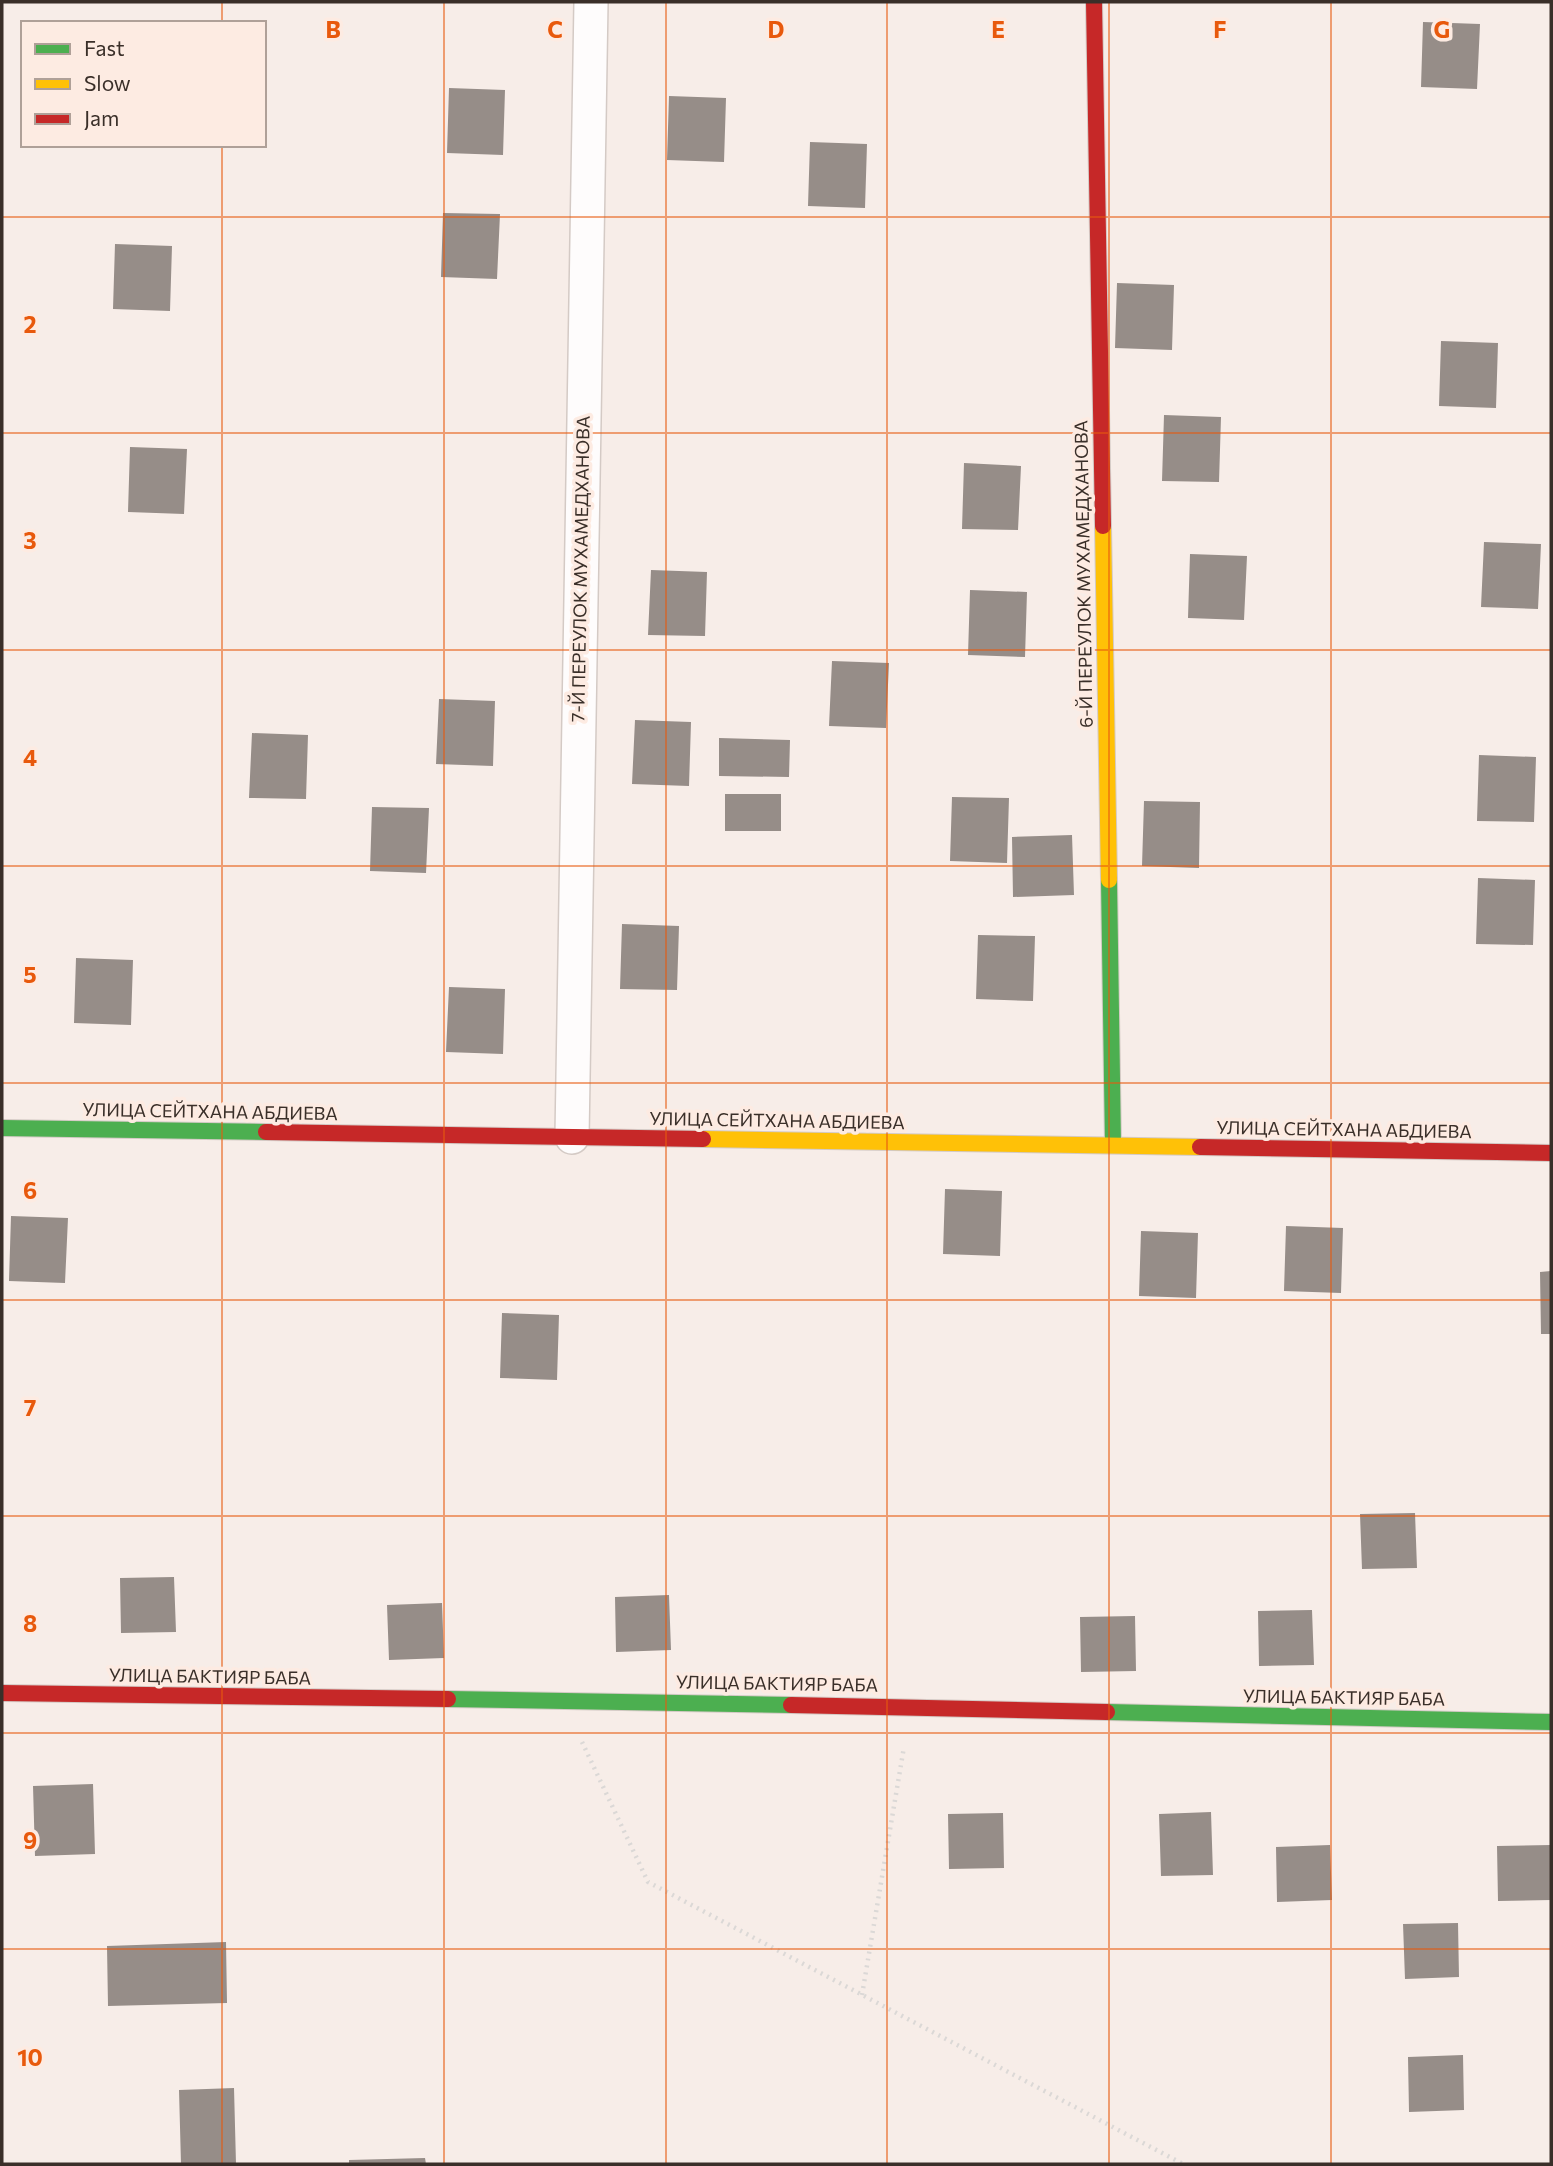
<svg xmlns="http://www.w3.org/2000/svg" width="1553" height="2166" font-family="Commissioner,sans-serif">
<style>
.building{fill:#968d88}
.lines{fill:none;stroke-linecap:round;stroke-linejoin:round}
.street-casing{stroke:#d4cac5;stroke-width:36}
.fast-casing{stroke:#d4cac5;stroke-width:18}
.slow-casing{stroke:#d4cac5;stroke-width:18}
.jam-casing{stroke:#d4cac5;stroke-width:18}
.path{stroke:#dbd8d6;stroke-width:4.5;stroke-dasharray:2 5;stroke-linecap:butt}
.street{stroke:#fefcfc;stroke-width:33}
.fast{stroke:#4caf50;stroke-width:16}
.slow{stroke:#ffc107;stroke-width:16}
.jam{stroke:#c62828;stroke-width:16}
.grid{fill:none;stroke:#e8590c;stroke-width:2;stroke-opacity:0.55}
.labels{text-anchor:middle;stroke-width:7;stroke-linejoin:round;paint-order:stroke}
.street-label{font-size:18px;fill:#3a2f29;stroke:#fdebe2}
.grid-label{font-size:23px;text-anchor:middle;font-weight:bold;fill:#e8590c;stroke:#fdebe2;stroke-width:7;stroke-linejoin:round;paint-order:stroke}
</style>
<rect width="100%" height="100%" fill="#f7ede8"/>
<path class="building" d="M1423,22L1480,24L1477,89L1421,87Z
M449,88L505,90L503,155L447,153Z
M669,96L726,98L724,162L667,160Z
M810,142L867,144L865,208L808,206Z
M443,213L500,214L497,279L441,277Z
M115,244L172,246L170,311L113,309Z
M1117,283L1174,285L1172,350L1115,348Z
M1441,341L1498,343L1496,408L1439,406Z
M1164,415L1221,417L1219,482L1162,481Z
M130,447L187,449L184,514L128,512Z
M964,463L1021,466L1018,530L962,529Z
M1484,542L1541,544L1538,609L1481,607Z
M1190,554L1247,556L1244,620L1188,618Z
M651,570L707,572L705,636L648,635Z
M970,590L1027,592L1025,657L968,655Z
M832,661L889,663L886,728L829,726Z
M439,699L495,701L493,766L436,764Z
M635,720L691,722L689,786L632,784Z
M252,733L308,735L306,799L249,798Z
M719,738L790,740L789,777L719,776Z
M1479,755L1536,757L1534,822L1477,821Z
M725,794H781V831H725Z
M952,797L1009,798L1007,863L950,861Z
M1144,801L1200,802L1199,868L1142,866Z
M372,807L429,808L426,873L370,871Z
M1072,835L1074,895L1013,897L1012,837Z
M1478,878L1535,880L1533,945L1476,944Z
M622,924L679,926L677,990L620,989Z
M978,935L1035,936L1033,1001L976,999Z
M76,958L133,960L131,1025L74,1023Z
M449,987L505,989L503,1054L446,1052Z
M945,1189L1002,1191L1000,1256L943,1254Z
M11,1216L68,1218L65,1283L9,1281Z
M1286,1226L1343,1228L1341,1293L1284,1291Z
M1141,1231L1198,1233L1196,1298L1139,1296Z
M1551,1271V1334H1541L1540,1272Z
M502,1313L559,1315L557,1380L500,1378Z
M1415,1513L1417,1568L1362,1569L1360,1514Z
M174,1577L176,1632L121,1633L120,1578Z
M669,1595L671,1650L616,1652L615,1597Z
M442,1603L444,1658L389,1660L387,1605Z
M1312,1610L1314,1665L1259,1666L1258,1611Z
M1135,1616L1136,1671L1081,1672L1080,1617Z
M93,1784L95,1854L35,1856L33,1786Z
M1211,1812L1213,1875L1161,1876L1159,1814Z
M1003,1813L1004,1868L949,1869L948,1814Z
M1330,1845L1332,1900L1277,1902L1276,1847Z
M1551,1845V1900L1498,1901L1497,1846Z
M1458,1923L1459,1977L1405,1979L1403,1924Z
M226,1942L227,2003L108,2006L107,1946Z
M1463,2055L1464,2110L1409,2112L1408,2057Z
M234,2088L236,2164H181L179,2090Z
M425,2158L426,2164H349V2160Z"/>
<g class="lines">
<g class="street-casing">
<path id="street" d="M572,1137L591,2"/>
</g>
<g class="fast-casing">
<path id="fast" d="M1109,880L1113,1145
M2,1128L266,1132
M448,1699L791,1705
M1107,1712L1551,1722"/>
</g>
<g class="slow-casing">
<path id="slow" d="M1103,526L1109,880
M703,1139L1200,1147"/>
</g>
<g class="jam-casing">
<path id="jam" d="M1094,2L1103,526
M266,1132L703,1139
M1200,1147L1551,1153
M2,1693L448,1699
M791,1705L1107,1712"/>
</g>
<path class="path" d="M582,1742L648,1882L1183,2164
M862,1995L904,1747"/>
<use href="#street" class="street"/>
<use href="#fast" class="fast"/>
<use href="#slow" class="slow"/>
<use href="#jam" class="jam"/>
</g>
<path class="grid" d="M222,2V23M444,2V2164M666,2V2164M887,2V2164M1109,2V2164M1331,2V2164M222,145V2164M2,217H1551M2,433H1551M2,650H1551M2,866H1551M2,1083H1551M2,1300H1551M2,1516H1551M2,1733H1551M2,1949H1551"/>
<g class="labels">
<g class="street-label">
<text transform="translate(581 569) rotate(-89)" y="6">7-Й ПЕРЕУЛОК МУХАМЕДХАНОВА</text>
<text transform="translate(1084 574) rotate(-91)" y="6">6-Й ПЕРЕУЛОК МУХАМЕДХАНОВА</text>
<text transform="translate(210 1112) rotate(1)" y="6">УЛИЦА СЕЙТХАНА АБДИЕВА</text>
<text transform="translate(777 1121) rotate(1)" y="6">УЛИЦА СЕЙТХАНА АБДИЕВА</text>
<text transform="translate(1344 1130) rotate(1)" y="6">УЛИЦА СЕЙТХАНА АБДИЕВА</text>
<text transform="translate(210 1677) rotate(1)" y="6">УЛИЦА БАКТИЯР БАБА</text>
<text transform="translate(777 1684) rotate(1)" y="6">УЛИЦА БАКТИЯР БАБА</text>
<text transform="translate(1344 1698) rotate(1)" y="6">УЛИЦА БАКТИЯР БАБА</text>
</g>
</g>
<g class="grid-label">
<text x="333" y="38">B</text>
<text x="555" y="38">C</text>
<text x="776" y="38">D</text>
<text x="998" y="38">E</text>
<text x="1220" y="38">F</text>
<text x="1442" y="38">G</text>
<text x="30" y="333">2</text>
<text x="30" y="549">3</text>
<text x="30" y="766">4</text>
<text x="30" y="983">5</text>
<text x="30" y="1199">6</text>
<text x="30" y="1416">7</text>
<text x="30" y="1632">8</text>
<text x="30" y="1849">9</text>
<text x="30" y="2066">10</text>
</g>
<rect width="1553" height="2166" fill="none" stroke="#3a2f29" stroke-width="7"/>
<rect x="21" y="21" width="245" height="126" fill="#fdebe2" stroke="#afa098" stroke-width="2"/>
<rect x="35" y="44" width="35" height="10" fill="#4caf50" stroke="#afa098" stroke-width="2"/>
<text x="84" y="56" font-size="21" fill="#3a2f29">Fast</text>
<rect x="35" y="79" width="35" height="10" fill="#ffc107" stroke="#afa098" stroke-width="2"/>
<text x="84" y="91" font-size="21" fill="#3a2f29">Slow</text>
<rect x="35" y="114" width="35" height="10" fill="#c62828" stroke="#afa098" stroke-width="2"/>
<text x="84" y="126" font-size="21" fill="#3a2f29">Jam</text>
</svg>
